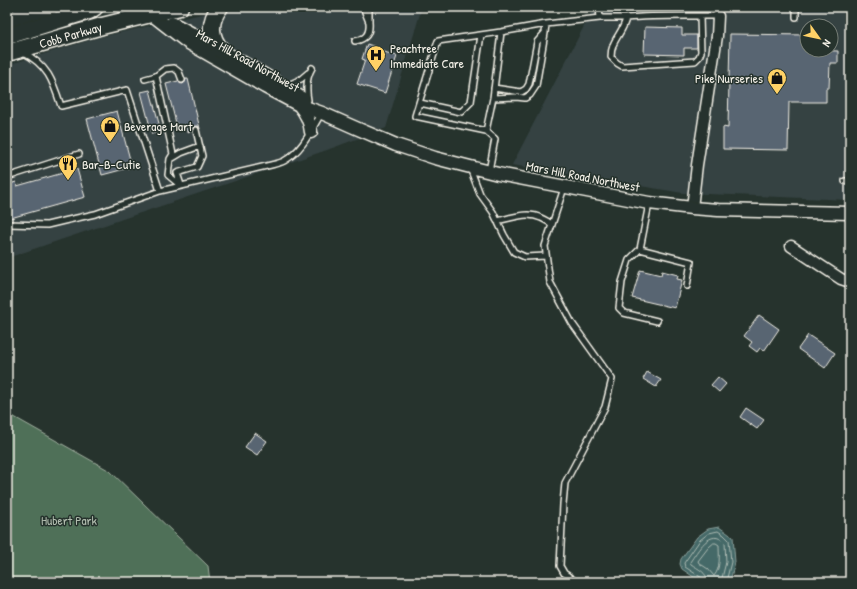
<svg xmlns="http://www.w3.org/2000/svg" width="857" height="589" font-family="'Patrick Hand',sans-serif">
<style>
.built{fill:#354242;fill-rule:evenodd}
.green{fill:#4f7059;stroke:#a2b0a0}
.water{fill:#446967;stroke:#8a9f9b}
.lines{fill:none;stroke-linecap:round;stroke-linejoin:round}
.shore{stroke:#aebbb4;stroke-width:1}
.building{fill:#596572;stroke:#f4f1e8}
.service-casing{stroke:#f4f1e8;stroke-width:8}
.minor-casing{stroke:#f4f1e8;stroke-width:13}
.tertiary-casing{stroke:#f4f1e8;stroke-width:15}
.primary-casing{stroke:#f4f1e8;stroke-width:19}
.service{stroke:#26332d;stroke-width:5}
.minor{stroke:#26332d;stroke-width:10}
.tertiary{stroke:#26332d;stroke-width:12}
.primary{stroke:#26332d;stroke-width:16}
.labels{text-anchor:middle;stroke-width:3;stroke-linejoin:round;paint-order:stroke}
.street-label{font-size:13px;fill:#f4f1e8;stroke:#26332d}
.poi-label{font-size:13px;fill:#f4f1e8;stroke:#26332d;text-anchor:start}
.park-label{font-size:13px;fill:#b2bdaf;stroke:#26332d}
</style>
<rect width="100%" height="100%" fill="#26332d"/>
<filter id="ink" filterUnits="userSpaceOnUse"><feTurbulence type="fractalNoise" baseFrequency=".025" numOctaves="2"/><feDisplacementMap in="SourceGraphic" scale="8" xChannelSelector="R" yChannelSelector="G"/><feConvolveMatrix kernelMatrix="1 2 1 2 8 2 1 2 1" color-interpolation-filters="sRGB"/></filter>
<g filter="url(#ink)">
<path class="built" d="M233,7H422L386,128L327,150L7,258V65L100,37Z
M594,7H850V200L683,193L512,165ZM807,26H831V50H807Z"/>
<path class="green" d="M7,413L110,471L208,566L210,582H7Z"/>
<path class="water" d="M719,527L733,537L735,562L730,581L729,582H701L682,569L680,564L681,559L697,537L708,529Z"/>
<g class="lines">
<path class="shore" d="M714,543H716L719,545C719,555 721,568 714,576L708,569L699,563L698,561L708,548Z
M703,582L702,578L685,567L684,563L700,540L709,533L718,531L724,535L729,540L731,562L726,582
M708,582C707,572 698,569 691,564L690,562C697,552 711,526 725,543L726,562L721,582"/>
</g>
<path class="building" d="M645,27L682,28V35H697V48H684V55L644,54Z
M730,34L807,35V50L838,51V63H830L829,88H826V102H789L788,150L723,149V127L728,128Z
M367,44L379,48L378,50L397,56L385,93L357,84L365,60L362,59Z
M186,79H188L200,129L198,126H195L192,128V131L187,132L185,125L177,127L166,84L178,81L180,83L183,84L185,82Z
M150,90L161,131L152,134L141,92Z
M117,111L132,167L102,175L87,119Z
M77,169L85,197L7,219V185L16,182L17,186Z
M640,270L661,275L662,271L678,275L677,279L682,280L675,308L632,298Z
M759,315L779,329L764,351L760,348L757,352L749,346L752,342L744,336Z
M808,335L835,353L825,368L798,349Z
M647,372L661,380L656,387L643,379Z
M718,377L726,384L719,392L711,385Z
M746,408L764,420L757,429L740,417Z
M255,433L267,441L257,455L245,447Z"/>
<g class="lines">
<g class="service-casing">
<path id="service" d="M363,7L369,22V7
M796,7V17
M700,16L701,52L699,57L695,61L622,66L617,63L611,57C611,39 623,34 626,18C656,15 687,16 718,16
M600,18H626
M355,41C366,39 370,34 369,22
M22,52C48,65 53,81 61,106L127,90L160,191
M156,76L165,69L174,68L179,72L182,80
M145,79L156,76L173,154L170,159L168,175L181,186
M286,86L301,79L308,73
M494,88L521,92L526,89L529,84L537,42L544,34
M493,98L516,97L525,98L530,95L536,86L545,33L546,24
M308,100C306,89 306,78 312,68
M420,103L461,112L471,102L481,35
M486,131L415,116L438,41L501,32L546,24L600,18L599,7
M171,159L181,153L200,146
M470,168L480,194L493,212L504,235L514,252L525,257L546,256
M489,171L495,139L486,131L493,98L501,32
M7,177L79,154
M845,181H850
M181,185L177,173L197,167L202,156L196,130
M564,188L545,246L550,282L572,323L612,379L605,407L565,483L563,504L560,566L564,573L576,582
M649,204L640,249L691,262L687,286
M497,221C511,218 527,211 541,218C544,219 548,222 552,224
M7,224L47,225L68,220L95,214L160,191L271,165C275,164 280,163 284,161C302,151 311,131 321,114
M640,249L629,260L622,282L619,308L624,313L657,321"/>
</g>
<g class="minor-casing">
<path id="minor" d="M692,208L697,165L717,36L718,16
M791,246L841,279L850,282"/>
</g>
<g class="tertiary-casing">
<path id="tertiary" d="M151,14L187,42L265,87L299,105L322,113L356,128L396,145L435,158L498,174L649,203L692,208L718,210L850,213
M172,23C196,35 219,49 242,62C263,74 283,85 303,99
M299,105C306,113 310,121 311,132"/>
</g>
<g class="primary-casing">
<g id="primary">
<path d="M220,7C209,21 209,36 221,50"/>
<path d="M7,20L50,7"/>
<path d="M7,36L75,15L89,11L95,7"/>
<path id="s1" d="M7,53L102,26L151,14L180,7"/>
</g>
</g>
<use href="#service" class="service"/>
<use href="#minor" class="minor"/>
<use href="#tertiary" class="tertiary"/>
<use href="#primary" class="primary"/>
</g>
</g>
<defs>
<g id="hospital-pin" transform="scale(1)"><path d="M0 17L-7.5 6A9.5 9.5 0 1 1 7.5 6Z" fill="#ffd166" stroke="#26332d"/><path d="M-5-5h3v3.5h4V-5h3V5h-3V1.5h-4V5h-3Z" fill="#111"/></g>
<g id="shop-pin" transform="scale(1)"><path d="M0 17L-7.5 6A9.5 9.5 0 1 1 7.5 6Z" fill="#ffd166" stroke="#26332d"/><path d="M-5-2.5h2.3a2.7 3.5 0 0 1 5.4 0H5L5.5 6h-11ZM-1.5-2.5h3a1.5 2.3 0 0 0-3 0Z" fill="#111"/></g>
<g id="restaurant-pin" transform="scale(1)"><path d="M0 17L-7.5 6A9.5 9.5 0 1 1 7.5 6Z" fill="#ffd166" stroke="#26332d"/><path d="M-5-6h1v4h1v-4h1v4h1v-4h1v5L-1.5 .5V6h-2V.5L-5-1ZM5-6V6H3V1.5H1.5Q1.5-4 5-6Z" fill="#111"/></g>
</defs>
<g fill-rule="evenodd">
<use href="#hospital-pin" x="376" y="55"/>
<use href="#shop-pin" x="777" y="78"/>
<use href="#shop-pin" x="110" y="126"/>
<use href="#restaurant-pin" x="68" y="164"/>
</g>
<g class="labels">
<g class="street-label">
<text dy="5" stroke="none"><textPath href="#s1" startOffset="66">Cobb Parkway</textPath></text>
<text transform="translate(248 60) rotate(29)" y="5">Mars Hill Road Northwest</text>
<text transform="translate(583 176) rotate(11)" y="5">Mars Hill Road Northwest</text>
</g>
<g class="poi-label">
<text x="390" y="53">Peachtree<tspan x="390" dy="15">Immediate Care</tspan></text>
<text x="763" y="83" text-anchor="end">Pike Nurseries</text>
<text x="124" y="131">Beverage Mart</text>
<text x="82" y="169">Bar-B-Cutie</text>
</g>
<g class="park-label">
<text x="69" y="525">Hubert Park</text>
</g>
</g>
<rect width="857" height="589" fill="none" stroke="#26332d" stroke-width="24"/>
<rect x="12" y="12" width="833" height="565" fill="none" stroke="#f4f1e8" stroke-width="1.5" filter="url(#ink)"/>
<g transform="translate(819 38) rotate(123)"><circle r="19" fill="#26332d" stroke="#787f78"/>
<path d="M0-3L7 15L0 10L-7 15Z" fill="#ffd166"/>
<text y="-6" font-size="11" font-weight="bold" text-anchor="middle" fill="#f4f1e8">N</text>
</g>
</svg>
